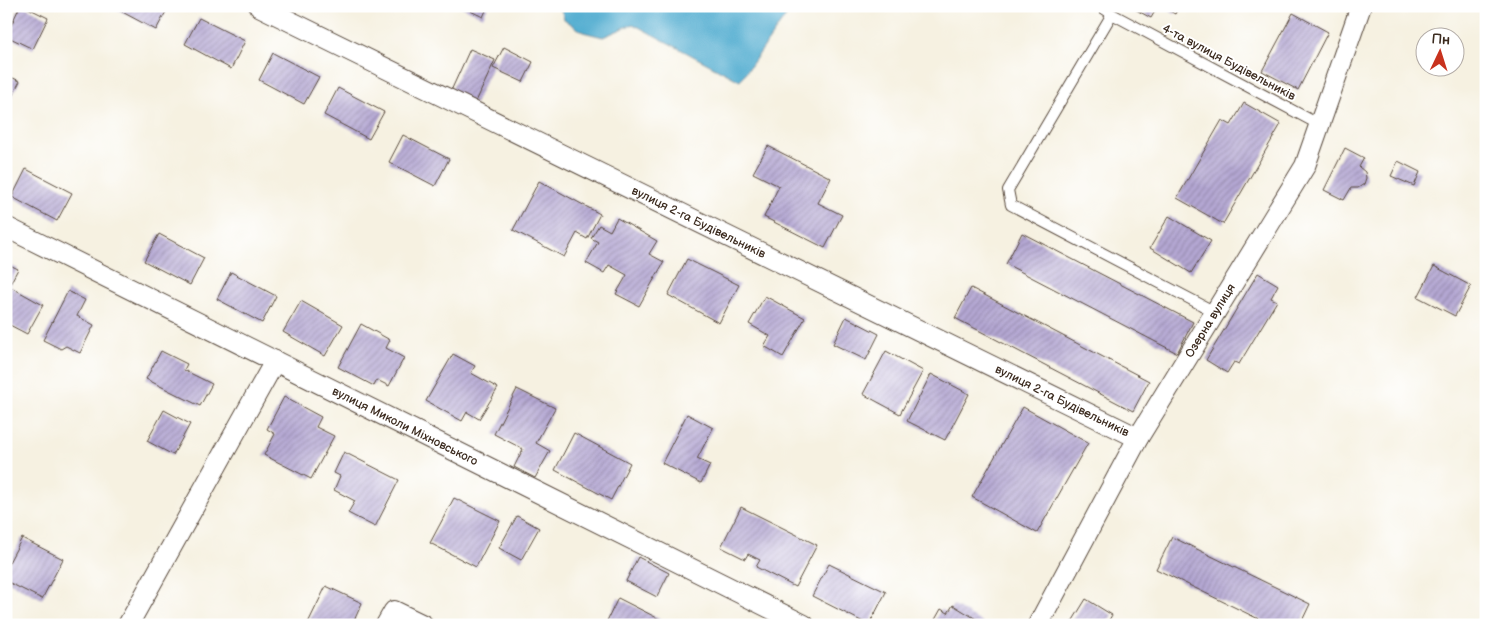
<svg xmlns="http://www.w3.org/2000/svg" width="1492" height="631" font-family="'Balsamiq Sans',sans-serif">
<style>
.water{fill:#52add0;stroke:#466c77}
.building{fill:url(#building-hatch)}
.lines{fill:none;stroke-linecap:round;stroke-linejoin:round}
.lane-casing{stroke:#57483b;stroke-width:12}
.street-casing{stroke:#57483b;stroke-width:22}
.lane{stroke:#fff;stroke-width:10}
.street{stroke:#fff;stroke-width:20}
.labels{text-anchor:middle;stroke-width:4;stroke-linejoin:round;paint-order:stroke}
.street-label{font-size:12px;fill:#3b2a1e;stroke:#fff}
</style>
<defs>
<pattern id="building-hatch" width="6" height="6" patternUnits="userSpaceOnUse" patternTransform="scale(1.25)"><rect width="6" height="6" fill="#b4a7d3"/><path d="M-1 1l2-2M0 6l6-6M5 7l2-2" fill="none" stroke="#9488ab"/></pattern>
</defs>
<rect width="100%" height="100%" fill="#fff"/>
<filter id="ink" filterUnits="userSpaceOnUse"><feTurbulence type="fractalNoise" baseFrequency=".02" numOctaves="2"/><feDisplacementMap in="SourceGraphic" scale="10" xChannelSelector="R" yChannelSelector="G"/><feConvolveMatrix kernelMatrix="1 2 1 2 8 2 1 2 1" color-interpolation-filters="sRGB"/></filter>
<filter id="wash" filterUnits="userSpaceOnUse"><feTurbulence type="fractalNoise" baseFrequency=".0096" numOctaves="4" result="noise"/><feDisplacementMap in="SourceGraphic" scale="20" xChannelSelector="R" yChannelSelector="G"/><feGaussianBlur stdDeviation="1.12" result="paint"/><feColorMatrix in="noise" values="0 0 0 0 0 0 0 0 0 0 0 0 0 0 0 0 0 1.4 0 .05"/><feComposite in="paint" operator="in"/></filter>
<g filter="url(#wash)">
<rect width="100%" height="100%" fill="#f6f1e1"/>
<path class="water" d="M560,6H793L740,81L633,24L603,37L583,32L564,19Z"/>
<g id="blocks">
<path class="building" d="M20,6H24L48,18L33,49L6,36Z
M111,6H169L156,30Z
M460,6H488L483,17Z
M1129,6H1158L1151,18Z
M1161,6H1179L1175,14Z
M1293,13L1328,32L1298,90L1262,71Z
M199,18L245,41L231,69L185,44Z
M504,47L533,62L523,82L493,68Z
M470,49L495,60L475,104L450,93Z
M273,53L319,77L304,104L259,80Z
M6,75L20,81L6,108Z
M338,88L384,112L369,139L324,115Z
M1244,103L1281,124L1223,224L1177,198L1222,120L1231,125Z
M403,135L449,159L435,186L389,162Z
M768,146L831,178L818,203L842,215L825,248L764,217L779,186L753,173Z
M1345,148L1364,158L1359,167L1365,172L1366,178L1364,184L1358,188H1351L1344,200L1324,190Z
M1398,161L1420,172L1414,186L1391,176Z
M26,169L72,193L57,221L12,197Z
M539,181L600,214L587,239L577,233L564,257L513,230Z
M1169,216L1211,241L1191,273L1150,248Z
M617,218L657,241L649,254L664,262L639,306L616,294L627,275L609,265L604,273L586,263L598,242L591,238L599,225L610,231Z
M1022,233L1193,322L1177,353L1006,264Z
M159,234L204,258L190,285L144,261Z
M687,259L739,285L719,323L668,295Z
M6,263L18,269L9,286L43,305L27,334L6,323Z
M1434,266L1471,286L1455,316L1418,297Z
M231,272L276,296L262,323L217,299Z
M1258,273L1278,285L1271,298L1277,301L1239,364L1234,362L1227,373L1206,360Z
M971,288L1149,381L1133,411L955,318Z
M68,291L85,300L77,316L94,325L80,353L66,346L61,349L43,340Z
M765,296L805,318L783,357L764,346L770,336L749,324Z
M301,301L343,325L325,356L283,332Z
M846,317L879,334L866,360L833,344Z
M361,324L390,340L386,348L404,358L389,386L377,380L374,386L338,367Z
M161,351L187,364L184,370L212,384L200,406L146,379Z
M886,351L923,371L900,414L863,394Z
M453,354L475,366L471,373L498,388L479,419L467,412L462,421L426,401Z
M931,374L969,394L945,440L907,421Z
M517,389L555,408L536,443L550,451L535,478L514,467L523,449L494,434Z
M284,397L321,417L316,427L334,436L311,479L264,455L275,434L267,429Z
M1023,407L1088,443L1037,533L972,497Z
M164,410L190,424L173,455L147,441Z
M687,414L713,428L697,459L710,465L701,483L662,463Z
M574,433L630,463L611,500L555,470Z
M344,452L399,480L375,527L348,513L355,501L334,490L340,476L334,473Z
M454,498L500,521L476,567L430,543Z
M741,507L817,545L795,587L756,567L760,560L748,554L745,559L721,547Z
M517,516L539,528L521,560L499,548Z
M1172,537L1310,604L1300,625H1271L1156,569Z
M22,538L63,559L42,599L6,581V568Z
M638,557L669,573L657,597L626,581Z
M829,564L886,592L869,625L812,596Z
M326,586L362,603L352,625H307Z
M618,598L671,625H605Z
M1086,599L1112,615L1106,625H1070Z
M953,605L986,625H932L941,609L948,613Z"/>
</g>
</g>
<g filter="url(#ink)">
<use href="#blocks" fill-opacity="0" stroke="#57483b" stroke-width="1"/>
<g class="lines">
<g class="lane-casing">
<path id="lane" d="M1100,6L1112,14L1320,125
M1112,14L1008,190L1011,205L1215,312"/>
</g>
<g class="street-casing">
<g id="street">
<path id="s1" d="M259,6L1138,438"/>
<path id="s2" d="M6,227L804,625"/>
<path d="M128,625L275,361"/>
<path d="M386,625L394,611L423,625"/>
<path id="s3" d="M1038,625L1138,438L1305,166L1361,6"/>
</g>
</g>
<use href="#lane" class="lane"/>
<use href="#street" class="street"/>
</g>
</g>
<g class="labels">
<g class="street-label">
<text transform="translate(1229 62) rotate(28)" y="4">4-та вулиця Будівельників</text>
<text dy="4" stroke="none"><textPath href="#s1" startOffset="490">вулиця 2-га Будівельників</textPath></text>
<text dy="4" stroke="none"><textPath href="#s3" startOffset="350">Озерна вулиця</textPath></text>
<text dy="4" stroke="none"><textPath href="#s1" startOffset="895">вулиця 2-га Будівельників</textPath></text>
<text dy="4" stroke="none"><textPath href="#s2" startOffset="446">вулиця Миколи Міхновського</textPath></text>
</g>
</g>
<rect width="1492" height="631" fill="none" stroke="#fff" stroke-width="25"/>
<g transform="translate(1440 52) rotate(4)"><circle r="24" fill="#ffffff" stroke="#b1aaa5"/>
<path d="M0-4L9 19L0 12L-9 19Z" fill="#c8321e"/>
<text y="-8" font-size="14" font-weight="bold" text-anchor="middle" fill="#3b2a1e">Пн</text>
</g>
</svg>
